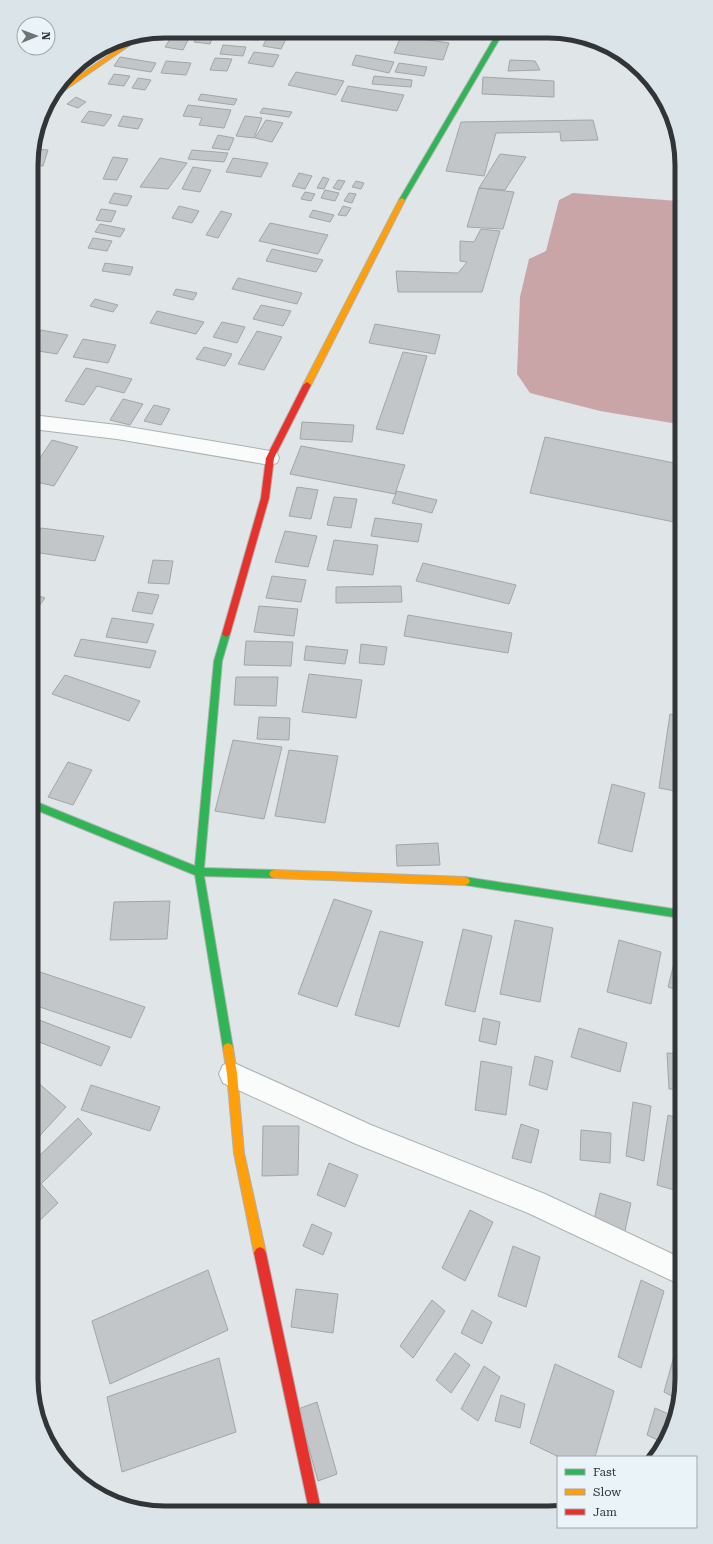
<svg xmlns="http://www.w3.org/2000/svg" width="713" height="1544" font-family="'Roboto Serif',serif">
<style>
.water{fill:#caa5a7}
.building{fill:#c2c6c8;stroke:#a2a6a7}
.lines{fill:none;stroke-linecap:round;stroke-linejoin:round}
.street-casing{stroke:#adb1b3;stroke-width:2}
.fast-casing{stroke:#adb1b3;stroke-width:2}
.slow-casing{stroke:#adb1b3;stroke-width:2}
.jam-casing{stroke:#adb1b3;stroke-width:2}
.street{fill:#fafbfb;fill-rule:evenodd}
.fast{fill:#30b455;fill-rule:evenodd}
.slow{fill:#ff9f0a;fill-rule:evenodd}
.jam{fill:#e5322d;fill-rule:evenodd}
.rim{fill:none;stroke:#313537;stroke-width:5}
</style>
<rect width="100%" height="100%" fill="#e0e5e7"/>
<path class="water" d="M573,193L678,201V424L600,411L530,393L517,374L520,297L529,259L546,251L559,200Z"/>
<path class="building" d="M233,31L260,32L259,40L231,39Z
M270,32L288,35L281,49L263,46Z
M392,32L443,33L392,34Z
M198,34L213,35L210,44L194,42Z
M172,36L189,38L183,50L165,47Z
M401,36L449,43L443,60L394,53Z
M223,45L246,47L243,56L220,54Z
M254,52L279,55L273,67L248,63Z
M356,55L394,62L389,73L352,65Z
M120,57L156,63L151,72L114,66Z
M215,58L232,59L227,71L210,70Z
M510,60L535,61L540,70L508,71Z
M166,61L191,63L186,75L161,73Z
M399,63L427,67L424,76L395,72Z
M296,72L344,81L336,95L288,85Z
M114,74L130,76L124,86L108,84Z
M374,76L412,80L411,87L372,84Z
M483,77L554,81V97L482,94Z
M138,78L151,80L145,90L132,88Z
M348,86L404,95L397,111L341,101Z
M201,94L237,99L234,105L198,100Z
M76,97L86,102L78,108L67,104Z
M188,105L231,110L224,128L199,125L202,118L183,116Z
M263,108L292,112L289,117L260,113Z
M89,111L112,115L104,126L81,122Z
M123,116L143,119L138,129L118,126Z
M245,116L262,118L254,138L236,136Z
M266,120L283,123L272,142L255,138Z
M593,120L598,140L561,141L560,132L496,133L484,176L446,171L461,122Z
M218,135L234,138L229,150L212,148Z
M34,149L48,150L43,166L31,165V159Z
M192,150L228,153L224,162L188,159Z
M500,154L526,157L505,190L479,188Z
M113,157L128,159L117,180L103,179Z
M160,158L187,163L168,189L140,187Z
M233,158L268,163L261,177L226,172Z
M193,167L211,170L200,192L182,189Z
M299,173L312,176L305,189L292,186Z
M323,177L329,179L324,189L317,188Z
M338,180L345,181L340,190L333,188Z
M356,181L364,183L361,189L352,187Z
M479,188L514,192L503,229L467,227Z
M325,190L339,193L335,201L321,198Z
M305,192L315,194L311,201L301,199Z
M114,193L132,196L127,206L109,203Z
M349,193L356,194L352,203L344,201Z
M179,206L199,211L192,223L172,218Z
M343,206L351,208L346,216L338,215Z
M101,209L116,211L111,222L96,220Z
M313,210L334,215L330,222L309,217Z
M221,211L232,214L218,238L206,235Z
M270,223L328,235L318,254L259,241Z
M100,224L125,229L120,237L95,232Z
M481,229L500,231L482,292H398L396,271L458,273L467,262L460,261V241L474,242Z
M93,238L112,241L107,251L88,248Z
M272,249L323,260L316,272L266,261Z
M105,263L133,267L130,275L102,271Z
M238,278L302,293L297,304L232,289Z
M176,289L197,293L193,300L173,295Z
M95,299L118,305L113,312L90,306Z
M261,305L291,311L283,326L253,319Z
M157,311L204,322L196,334L150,323Z
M222,322L245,327L237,343L213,337Z
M375,324L440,335L435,354L369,343Z
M32,326L39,328L32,338Z
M41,330L68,335L57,354L32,350V345Z
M257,331L282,337L264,370L238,364Z
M83,339L116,345L108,363L73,357Z
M204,347L232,354L225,366L196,359Z
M403,352L427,356L403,434L376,429Z
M86,368L132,379L124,393L97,386L84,405L65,401Z
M123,399L143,404L130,425L110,420Z
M154,405L170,409L161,425L144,421Z
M302,422L354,425L352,442L300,439Z
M545,437L679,464V523L530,493Z
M52,440L78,447L54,486L32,481V470Z
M301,446L405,465L395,494L290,474Z
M297,487L318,490L311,519L289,516Z
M397,491L437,500L432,513L392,503Z
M334,497L357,499L351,528L327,525Z
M375,518L422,524L418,542L371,536Z
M41,528L104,536L95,561L33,552V548Z
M285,531L317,536L308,567L275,562Z
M334,540L378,545L373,575L327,570Z
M153,560L173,561L169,584L148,583Z
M423,563L516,585L509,604L416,581Z
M272,576L306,580L301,602L266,598Z
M401,586L402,602L336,603V587Z
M138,592L159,595L152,614L132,611Z
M33,594L45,598L36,610L33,609Z
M259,606L298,609L294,636L254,632Z
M408,615L512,633L508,653L404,636Z
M112,618L154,624L147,643L106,637Z
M81,639L156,651L150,668L74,656Z
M246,641L293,642L291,666L244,665Z
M361,644L387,647L384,665L359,663Z
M306,646L348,650L345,664L304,660Z
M309,674L362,680L356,718L302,712Z
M65,675L140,701L129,721L52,694Z
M236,677H278L276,706L234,705Z
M670,714L679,716L680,792L659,788Z
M259,717L290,718L289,740L257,739Z
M233,740L282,747L264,819L215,811Z
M289,750L338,756L325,823L275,816Z
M68,762L92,770L73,805L48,797Z
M612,784L645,793L632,852L598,843Z
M438,843L440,865L397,866L396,845Z
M334,899L372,911L337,1007L298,994Z
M170,901L167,939L110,940L114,902Z
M515,920L553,928L540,1002L500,994Z
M463,929L492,936L475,1012L445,1005Z
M380,931L423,942L399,1027L355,1015Z
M619,940L661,952L651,1004L607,992Z
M676,955L680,956V991L668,987Z
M34,970L145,1007L131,1038L34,1005Z
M34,1018L110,1047L101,1066L34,1040Z
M483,1018L500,1022L496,1045L479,1041Z
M579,1028L627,1043L620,1072L571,1057Z
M667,1053L681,1054V1089H669Z
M535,1056L553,1061L547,1090L529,1085Z
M481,1061L512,1067L506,1115L475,1110Z
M36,1081L66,1107L35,1141L34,1082Z
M91,1085L160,1107L150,1131L81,1110Z
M633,1102L651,1106L644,1161L626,1156Z
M668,1115L681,1119V1192L657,1185Z
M78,1118L92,1134L41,1184L58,1203L35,1225V1160Z
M521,1124L539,1130L531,1163L512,1158Z
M263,1126H299L298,1175L262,1176Z
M581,1130L611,1133L610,1163L580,1160Z
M329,1163L358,1175L345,1207L317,1195Z
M600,1193L631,1203L623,1240L592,1229Z
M470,1210L493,1222L465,1281L442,1268Z
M312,1224L332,1233L323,1255L303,1246Z
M513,1246L540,1257L526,1307L498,1296Z
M208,1270L228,1330L110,1384L92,1321Z
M641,1280L664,1291L641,1368L618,1357Z
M296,1289L338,1294L333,1333L291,1327Z
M432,1300L445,1311L413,1358L400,1346Z
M472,1310L492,1322L482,1344L461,1333Z
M455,1353L470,1365L451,1393L436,1380Z
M674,1356L682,1360V1388L679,1400L664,1392Z
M219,1358L236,1432L122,1472L107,1397Z
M555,1364L614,1391L595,1457H559L530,1443Z
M484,1366L500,1377L478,1421L461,1409Z
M501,1395L525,1404L520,1428L495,1421Z
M317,1402L337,1474L318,1481L298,1409Z
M655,1408L675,1417L672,1430L664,1443L647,1435Z"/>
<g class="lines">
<g class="street-casing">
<path id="street" d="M32,415L117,425L270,451L277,453L279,458L277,463L270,465L117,439L32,429Z
M232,1062L371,1125L545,1194L681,1258V1285L528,1213L356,1144L223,1083L219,1074L223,1065Z"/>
</g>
<g class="fast-casing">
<path id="fast" d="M497,33H503L405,200L402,202L400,201L399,200Z
M226,631L230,634L222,661L204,868L274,870L277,871L279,874L277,877L274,878L204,876L233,1048L232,1051L228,1053L224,1051L223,1048L195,875L34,809V801L195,866L214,661L222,634Z
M465,877L680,910V918L465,885L462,884L460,881L462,878Z"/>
</g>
<g class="slow-casing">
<path id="slow" d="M143,36L55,97H51L56,91L135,37Z
M402,198L405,200L311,385L307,388L304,387L303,385L399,200Z
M274,870L465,877L468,878L470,881L468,884L465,885L274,878L271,877L269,874L271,871Z
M228,1043L232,1045L233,1048L237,1074L244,1153L266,1253L264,1257L260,1259L256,1257L254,1253L234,1153L227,1074L223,1048L224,1045Z"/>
</g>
<g class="jam-casing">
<path id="jam" d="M307,382L311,385L274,458L269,498L230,634L226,637L222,634L261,498L266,458L303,385Z
M260,1247L264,1249L266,1253L321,1510H309L254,1253L256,1249Z"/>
</g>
<use href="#street" class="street"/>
<use href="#fast" class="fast"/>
<use href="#slow" class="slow"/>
<use href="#jam" class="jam"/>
</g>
<path d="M0 0H713V1544H0ZM165 38H548A127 127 0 0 1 675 165V1379A127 127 0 0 1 548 1506H165A127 127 0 0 1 38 1379V165A127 127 0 0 1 165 38Z" fill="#dbe4e9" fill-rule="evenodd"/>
<path class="rim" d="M165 38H548A127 127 0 0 1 675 165V1379A127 127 0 0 1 548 1506H165A127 127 0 0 1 38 1379V165A127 127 0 0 1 165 38Z"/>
<rect x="557" y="1456" width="140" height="72" fill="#eaf3f8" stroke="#a0a7ab"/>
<rect x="565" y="1469" width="20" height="6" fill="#30b455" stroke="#a0a7ab"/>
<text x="593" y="1476" font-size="12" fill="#313537">Fast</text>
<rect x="565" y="1489" width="20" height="6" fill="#ff9f0a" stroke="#a0a7ab"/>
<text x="593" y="1496" font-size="12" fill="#313537">Slow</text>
<rect x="565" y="1509" width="20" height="6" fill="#e5322d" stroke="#a0a7ab"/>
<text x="593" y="1516" font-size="12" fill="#313537">Jam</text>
<g transform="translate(36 36) rotate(89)"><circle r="19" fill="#eaf3f8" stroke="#a0a7ab"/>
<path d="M0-3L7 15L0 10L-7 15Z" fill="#6e7375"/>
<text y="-6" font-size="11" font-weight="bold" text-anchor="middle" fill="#313537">N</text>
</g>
</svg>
